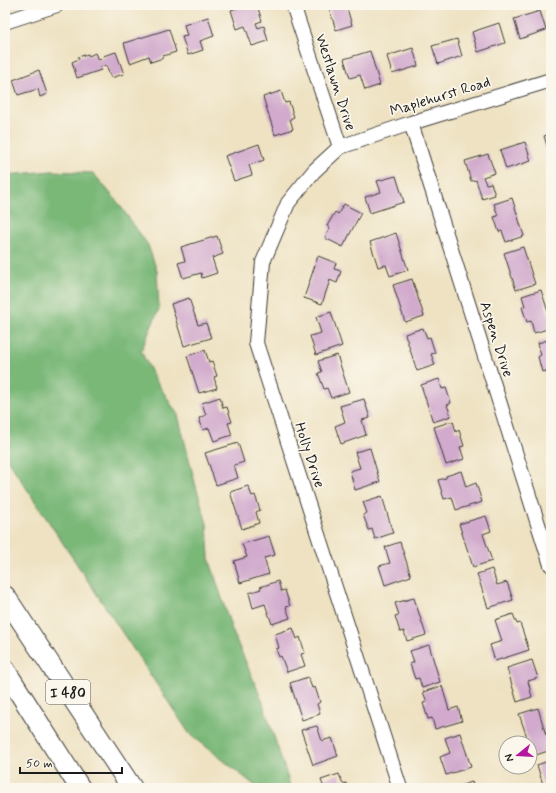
<svg xmlns="http://www.w3.org/2000/svg" width="556" height="793" font-family="Mynerve,sans-serif">
<style>
.forest{fill:#7ab878;stroke:#4b6a4a}
.building{fill:#d1aacd}
.lines{fill:none;stroke-linecap:round;stroke-linejoin:round}
.minor-casing{stroke:#3c3a35;stroke-width:16}
.highway-casing{stroke:#3c3a35;stroke-width:22}
.minor{stroke:#fff;stroke-width:14}
.highway{stroke:#fff;stroke-width:20}
.labels{text-anchor:middle;stroke-width:3.5;stroke-linejoin:round;paint-order:stroke}
.shield{fill:#fbf7ec;stroke:#5f5e5a;stroke-width:1}
.shield-label{font-size:14px;font-weight:bold;fill:#1c1c1c}
.street-label{font-size:15px;fill:#1c1c1c;stroke:#fbf7ec}
</style>
<rect width="100%" height="100%" fill="#fbf7ec"/>
<filter id="ink" filterUnits="userSpaceOnUse"><feTurbulence type="fractalNoise" baseFrequency=".025" numOctaves="2"/><feDisplacementMap in="SourceGraphic" scale="8" xChannelSelector="R" yChannelSelector="G"/><feConvolveMatrix kernelMatrix="1 2 1 2 8 2 1 2 1" color-interpolation-filters="sRGB"/></filter>
<filter id="wash" filterUnits="userSpaceOnUse"><feTurbulence type="fractalNoise" baseFrequency=".012" numOctaves="4" result="noise"/><feDisplacementMap in="SourceGraphic" scale="16" xChannelSelector="R" yChannelSelector="G"/><feGaussianBlur stdDeviation="0.9" result="paint"/><feColorMatrix in="noise" values="0 0 0 0 0 0 0 0 0 0 0 0 0 0 0 0 0 1.4 0 .05"/><feComposite in="paint" operator="in"/></filter>
<g filter="url(#wash)">
<rect width="100%" height="100%" fill="#eee2c2"/>
<path class="forest" d="M52,171L93,173L116,200L148,245L157,271L159,309L141,351L155,379L178,415L195,483L207,524L209,558L232,630L262,700L291,788H258L189,733L5,456V175Z"/>
<g id="blocks">
<path class="building" d="M246,5H257L262,21L256,23L258,28L264,26L268,41L252,46L245,26L237,29L231,10Z
M328,5H346L352,25L336,30Z
M540,11L546,30L520,39L514,19Z
M208,17L214,36L200,41L203,50L188,55L182,37L187,36L184,25Z
M499,23L505,43L478,52L472,32Z
M169,29L176,52L163,56V58L151,62L149,56L130,63L124,43Z
M457,39L462,56L438,64L432,46Z
M413,48L418,66L392,74L387,56Z
M370,51L380,85L365,90L360,75L350,78L344,59Z
M116,52L124,74L111,78L106,65L100,67L101,70L77,78L72,62L79,59L78,57L88,54L89,56L95,53L98,60L104,58L103,56Z
M39,70L47,94L40,97L38,89L18,95L13,80Z
M281,91L285,103L289,102L294,117L290,119L293,129L275,135L263,97Z
M551,134V155H550L544,136Z
M525,142L531,161L506,169L500,150Z
M259,144L264,160L249,165L252,175L234,181L225,156Z
M488,154L495,173L483,177L486,184L491,183L495,195L482,199L476,180L471,181L465,161Z
M396,176L404,202L370,213L365,197L381,192L377,181Z
M512,198L524,236L506,242L502,231L499,232L494,217L498,216L494,204Z
M344,204L361,213L343,247L325,238L330,228L327,226L335,212L338,214Z
M396,233L408,270L390,276L386,265L378,267L370,242Z
M217,236L223,254L212,258L217,273L202,278L201,273L183,278L178,263L185,261L181,247Z
M523,247L535,284L516,290L504,253Z
M318,256L336,263L334,269L341,271L337,283L330,280L322,304L304,298Z
M412,279L424,316L405,322L393,285Z
M541,290L551,321V328L534,333L531,321L527,322L522,307L525,306L522,296Z
M189,298L198,325L206,323L211,338L184,346L171,304Z
M331,312L342,346L316,355L310,336L321,333L316,317Z
M423,328L427,338L430,337L435,353L431,354L435,365L417,371L405,334Z
M551,339V384L546,371L542,372L538,357L541,355L538,343Z
M205,350L209,362L212,361L217,376L214,377L217,388L199,393L187,356Z
M337,355L349,392L331,398L327,388L324,389L318,373L322,372L318,361Z
M439,379L442,389L446,388L451,403L447,405L451,416L433,422L421,385Z
M220,397L223,408L227,407L232,422L228,423L232,435L214,441L209,428L203,430L199,418L206,415L202,403Z
M364,399L370,418L362,420L366,435L341,444L335,426L345,422L340,406Z
M453,421L456,432L459,430L464,446L460,447L464,459L446,465L434,427Z
M238,443L244,462L234,465L238,478L216,485L205,453Z
M370,448L380,482L355,490L350,471L360,468L355,452Z
M461,471L466,487L476,483L482,502L456,510L452,497L444,499L438,480L446,478V476Z
M248,486L252,496L255,495L260,510L256,512L259,523L242,529L230,492Z
M382,496L393,533L375,539L372,529L369,530L363,515L367,513L363,502Z
M486,516L491,531L483,534L492,561L473,567L459,524Z
M269,536L275,555L264,558L269,574L240,583L234,561L247,557L242,544Z
M400,542L411,576L385,585L379,566L390,563L385,547Z
M492,569L497,585L507,582L513,600L488,608L477,574Z
M278,581L281,591L285,590L290,606L286,607L290,618L272,624L265,604L253,608L249,593L261,589L260,587Z
M414,598L426,635L407,641L404,631L400,632L395,616L399,615L395,603Z
M513,614L517,624L520,623L529,650L495,661L490,645L502,641L495,620Z
M293,628L297,639L300,637L305,653L301,654L305,666L287,672L281,656L279,657L276,649L279,648L275,634Z
M429,645L440,682L422,688L419,678L415,679L410,664L414,662L410,651Z
M532,660L538,678L528,681L532,697L517,702L507,668Z
M308,677L312,688L315,687L320,702L317,704L320,714L302,720L290,683Z
M442,686L449,710L458,707L462,721L435,729L432,718L428,719L423,703L427,702L423,692Z
M538,708L546,735L551,733V750L533,756L530,743H529L519,714Z
M317,726L322,741L332,738L338,756L313,765L301,730Z
M460,733L471,767L446,775L440,757L450,753L445,738Z
M551,760V788H544L537,765Z
M339,774L343,784L346,783L348,788H324L321,780Z
M472,782L474,788H453Z"/>
</g>
</g>
<g filter="url(#ink)">
<use href="#blocks" fill-opacity="0" stroke="#3c3a35" stroke-width="1"/>
<g class="lines">
<g class="minor-casing">
<path id="minor" d="M293,5L340,147
M5,22L57,5
M411,123L551,565
M400,788L256,343L263,262L288,203L314,171L340,147L411,123L551,80"/>
</g>
<g class="highway-casing">
<path id="highway" d="M5,596L132,788
M5,670L80,788"/>
</g>
<use href="#minor" class="minor"/>
<use href="#highway" class="highway"/>
</g>
</g>
<g class="labels">
<rect class="shield" x="46" y="680" width="44" height="24" rx="3"/>
<g class="shield-label">
<text x="68" y="697">I 480</text>
</g>
<g class="street-label">
<text transform="translate(336 82) rotate(72)" y="5">Westlawn Drive</text>
<text transform="translate(440 96) rotate(-17)" y="5">Maplehurst Road</text>
<text transform="translate(497 339) rotate(72)" y="5">Aspen Drive</text>
<text transform="translate(310 455) rotate(72)" y="5">Holly Drive</text>
</g>
</g>
<rect width="556" height="793" fill="none" stroke="#fbf7ec" stroke-width="20"/>
<g transform="translate(518 755) rotate(252)"><circle r="19" fill="#fbf7ec" stroke="#a29f99"/>
<path d="M0-3L7 15L0 10L-7 15Z" fill="#b5179e"/>
<text y="-6" font-size="11" font-weight="bold" text-anchor="middle" fill="#1c1c1c">N</text>
</g>
<path d="M20 767v6h102v-6" fill="none" stroke="#1c1c1c" stroke-width="2"/>
<text x="26" y="767" font-size="12" fill="#1c1c1c" stroke="#fbf7ec" stroke-width="3" paint-order="stroke">50 m</text>
</svg>
